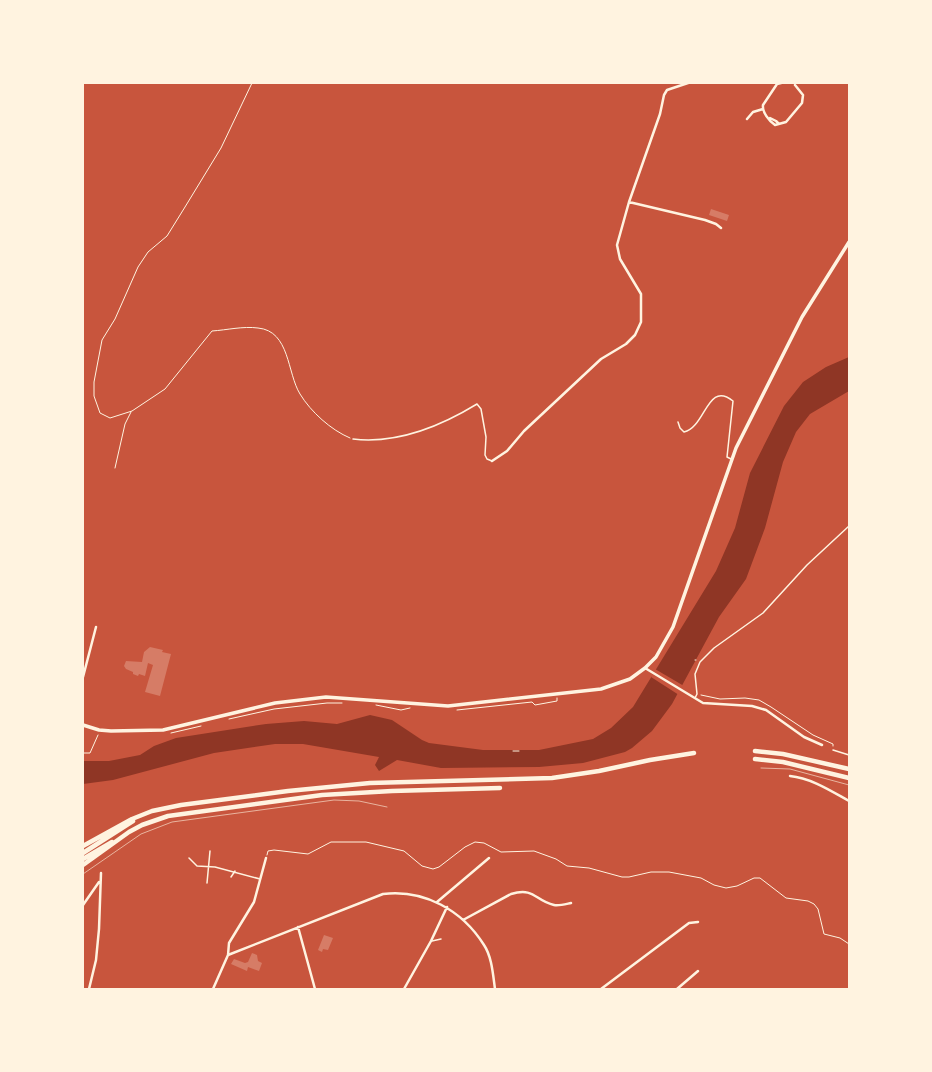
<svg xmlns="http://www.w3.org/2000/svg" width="932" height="1072" font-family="Poppins,sans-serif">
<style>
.water{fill:#8f3625}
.pier{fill:#c8553d}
.building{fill:#d67c66}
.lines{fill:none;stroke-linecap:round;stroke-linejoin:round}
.path{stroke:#fff3e0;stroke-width:1}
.service{stroke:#fff3e0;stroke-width:1.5}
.minor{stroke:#fff3e0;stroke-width:2.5}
.tertiary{stroke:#fff3e0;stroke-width:3.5}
.trunk{stroke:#fff3e0;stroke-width:4.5}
.tram{stroke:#e9b49f;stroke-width:1}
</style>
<rect width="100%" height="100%" fill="#c8553d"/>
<path class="water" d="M849,357V391L810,414L796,432L783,462L765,528L746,579L719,617L672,704L652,731L632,748L625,752L583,763L539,767L441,768L397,760L379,771L375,765L379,757L303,744H275L214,753L113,780L83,784V761H109L140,755L154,746L176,738L266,724L304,721L337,724L370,715L392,720L422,740L429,743L483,750H539L593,739L611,728L633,707L716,571L735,528L750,473L784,406L803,382L826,367Z"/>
<path class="pier" d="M655,669L684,686L679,695L651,677Z"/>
<path class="building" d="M711,209L729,215L727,221L709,215Z
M150,647L163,650L162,652L171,654L160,696L145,692L153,665L148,663L145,676L139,674L138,676L133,674V672L126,669L124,666L126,661L142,662L144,652Z
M324,935L333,938L328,950L323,949L322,952L318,950Z
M252,953L257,955L258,961L262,963L259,971L248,967L247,971L231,964L234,959L245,963L248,962Z"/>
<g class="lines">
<path class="path" d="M252,83L221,148L185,207L167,236L148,252L138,267L115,319L102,340L94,382V396L100,413L110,418L132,411L165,389L212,331C227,330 243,326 258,328C290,331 287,373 300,394C311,412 331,430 350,438
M115,468L125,424L131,412
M695,660H696
M701,695L720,699L745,698L759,700L771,707L813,735L833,744V746
M376,705L401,710L410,708
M457,710L532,702L535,705L557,701V698
M229,719L274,709L327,703H342
M171,733L201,726
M513,751H519
M83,753H90L98,735
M267,855L268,851L274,850L308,854L331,842H366L404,851L422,866L433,869L439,867L465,847L475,842L484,843L501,852L534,851L556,859L567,866L589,868L622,877H629L651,872H669L701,878L714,885L726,888L737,886L754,878H760L786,898L808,901L814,904L818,909L824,934L840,938L849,944"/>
<path class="service" d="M678,422L680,428L684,432C706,427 707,380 733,401L727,457L731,459
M353,439C396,444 441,426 477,404L481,409L486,437L485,455L487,459L492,461
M695,698L697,694L695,674L700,662L714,648L763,613L807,565L849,526
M833,750L849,755
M189,858L197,866L215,867L260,879
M231,877L235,871
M207,883L210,851
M432,941L441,939"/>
<path class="minor" d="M781,83L777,84L763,105C762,112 769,121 775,125L786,122L802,103L803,95L795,85
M770,118L776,121L779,124
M747,119L753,112L763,109
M629,202L705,220L716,224L721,228
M492,461L507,451L524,431L601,359L626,344L635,335L641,322V294L620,259L617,245L629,202L660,114L664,95L667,90L688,83
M645,668L703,703L752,706L766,710L804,737L822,745
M83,677L96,627
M790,776C811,778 831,791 849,801
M437,902L489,858
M83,905L99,882
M463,920L511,894C535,887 535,901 554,905C559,906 566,904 571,903
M298,927L315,989
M228,955L383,894C424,889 462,910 484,945C492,957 493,975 495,989
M89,989L96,960L99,929L101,873
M213,989L228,955L229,943L254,902L266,858
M404,989L431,941L447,907
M601,989L689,923L698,922
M677,989L698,971"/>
<path class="tertiary" d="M83,725L99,730L111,731L163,730L275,703L326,697L448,706L601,689L630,679L645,668L656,657L673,627L736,448L802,317L849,242"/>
<path class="trunk" d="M755,751L783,754L849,769
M755,759L783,762L849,778
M83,846L132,819L152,811L181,805L288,791L370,783L552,778L599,771L650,760L694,753
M83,853L133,821
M83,859L112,842
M83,865L129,832L142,825L168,816L322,795L392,791L500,788"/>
<path class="tram" d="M761,768L790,769L849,785
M83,874L141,834L172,822L334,800L359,801L387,807"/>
</g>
<rect width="932" height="1072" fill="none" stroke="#fff3e0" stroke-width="168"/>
</svg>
